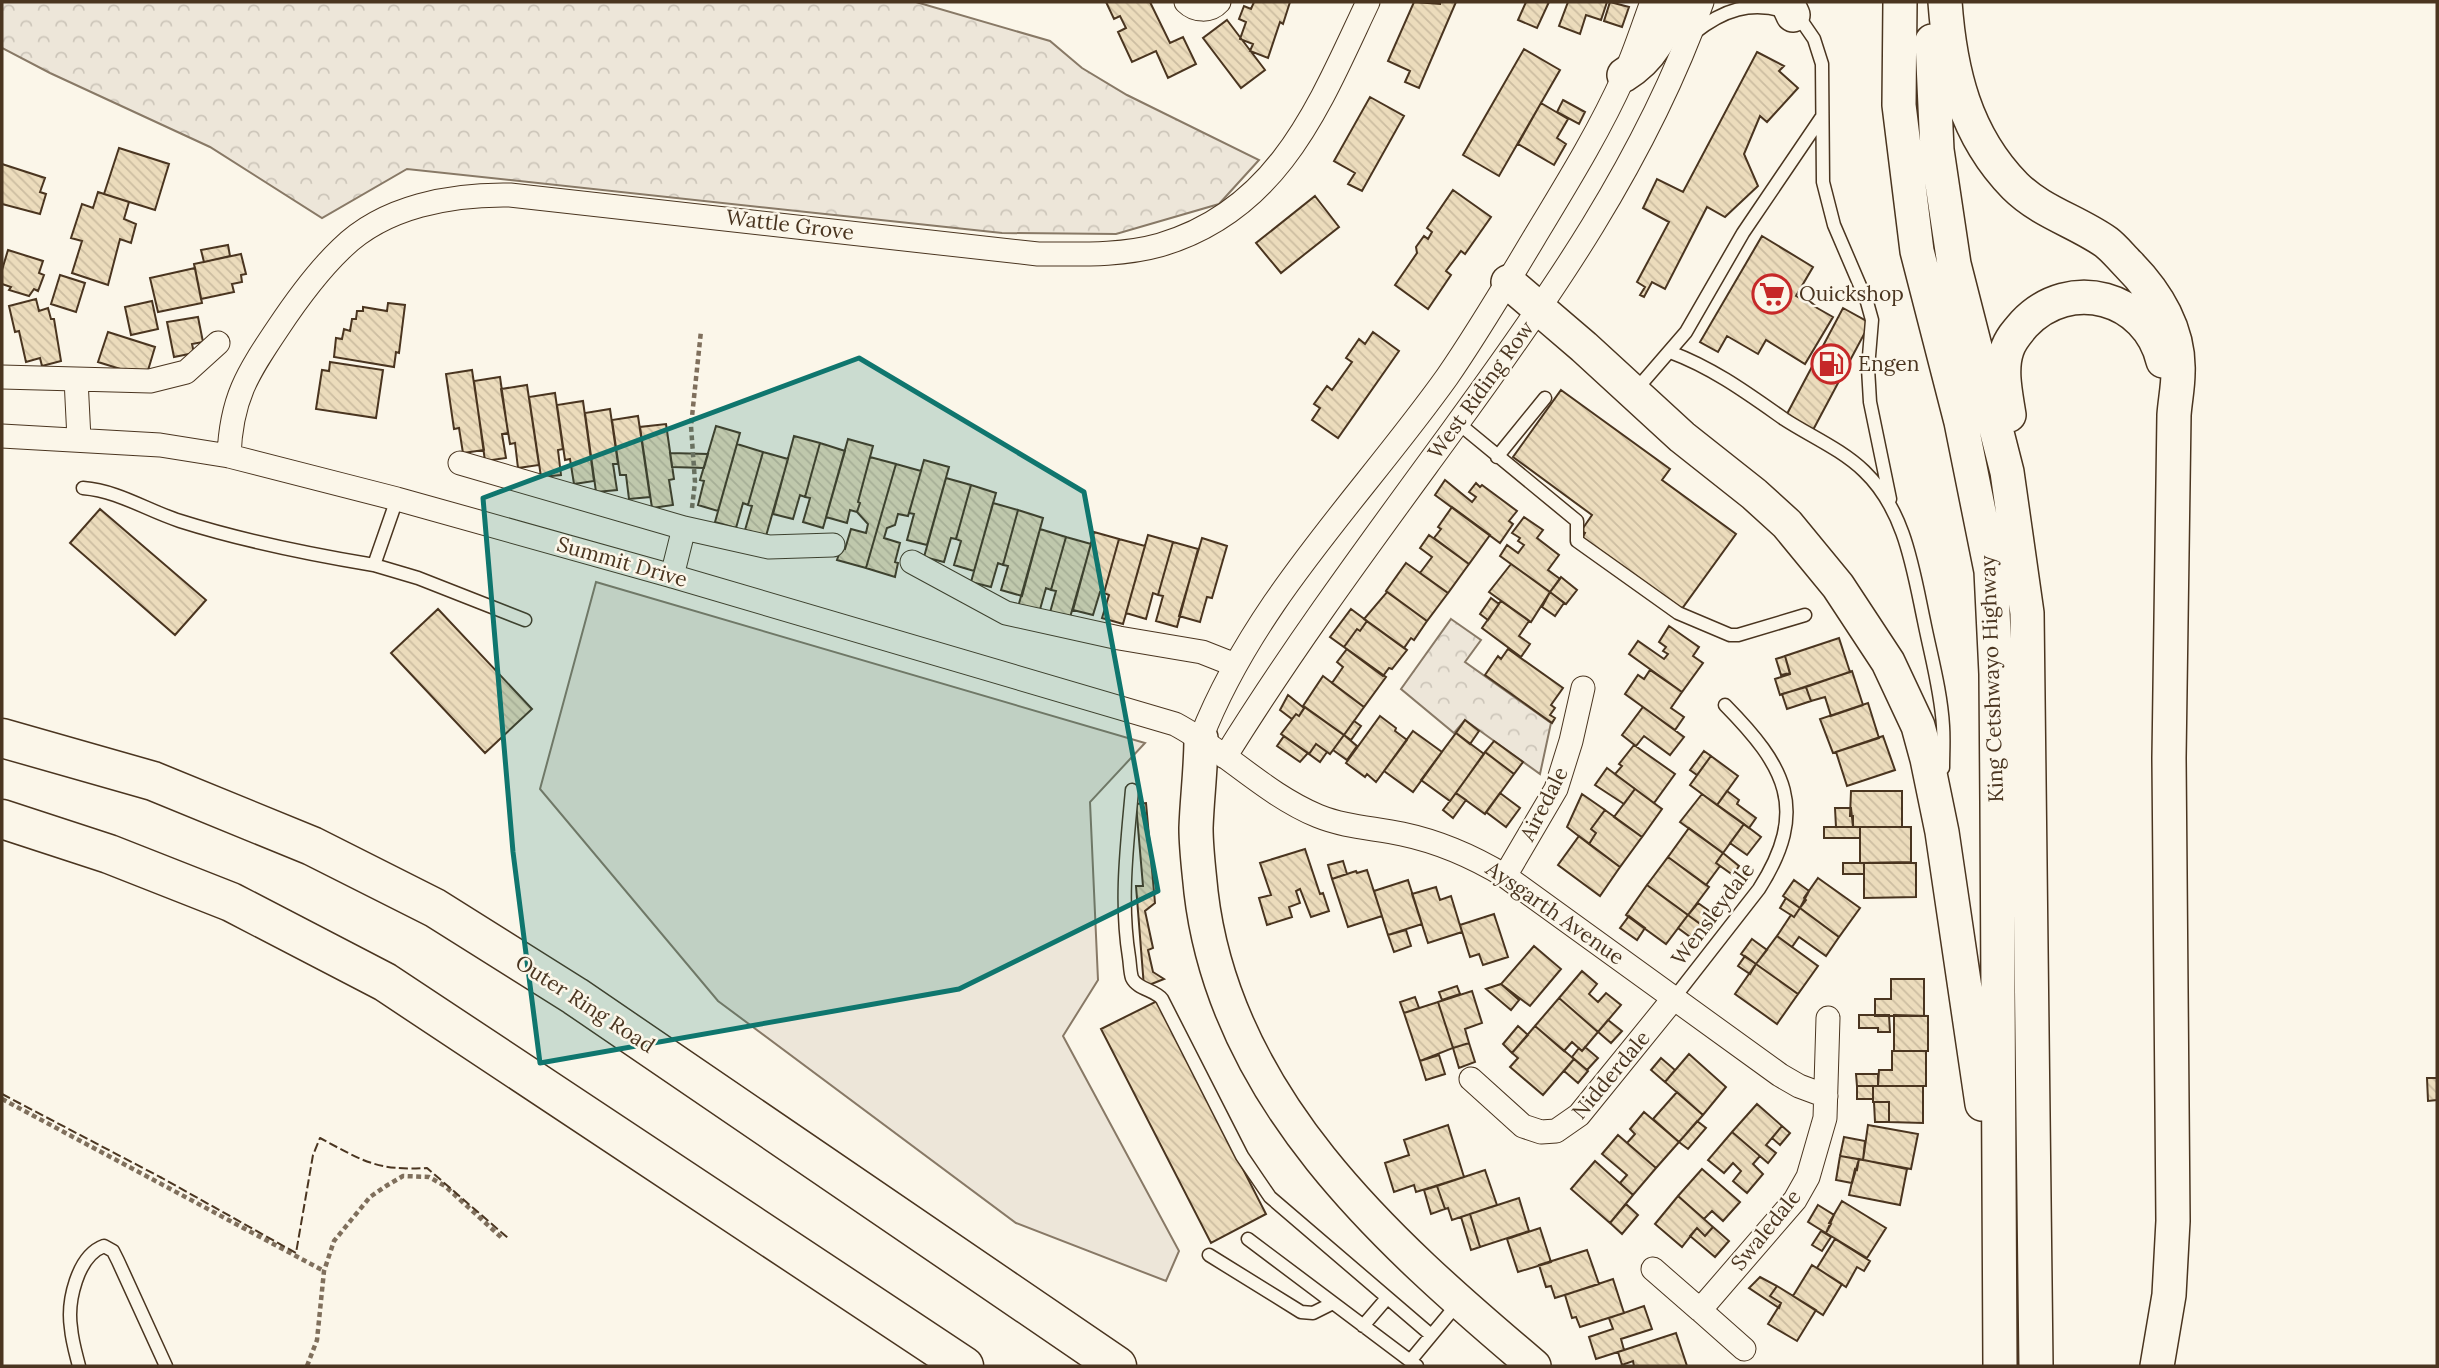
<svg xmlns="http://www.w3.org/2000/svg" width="2439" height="1368" font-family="Lora,serif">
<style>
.grass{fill:#ede6d9;stroke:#887966;stroke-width:2}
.forest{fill:url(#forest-crowns);stroke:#887966;stroke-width:2}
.building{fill:url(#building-back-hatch);stroke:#4a3520;stroke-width:2}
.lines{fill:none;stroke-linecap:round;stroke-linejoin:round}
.lane-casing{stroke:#4a3520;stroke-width:15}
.street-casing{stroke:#4a3520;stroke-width:25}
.secondary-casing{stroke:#4a3520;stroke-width:36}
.highway-casing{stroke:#4a3520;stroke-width:41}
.path{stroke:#7f6f5c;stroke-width:4.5;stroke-dasharray:5 3.5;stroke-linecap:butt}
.lane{stroke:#fbf6e9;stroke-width:12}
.street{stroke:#fbf6e9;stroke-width:23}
.secondary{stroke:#fbf6e9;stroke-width:33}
.highway{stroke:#fbf6e9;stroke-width:38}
.fence{stroke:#4a3520;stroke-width:2;stroke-dasharray:9 3.5;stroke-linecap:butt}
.marked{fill:#0f766e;fill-opacity:0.2;stroke:#0f766e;stroke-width:5;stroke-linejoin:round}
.labels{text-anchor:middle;stroke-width:5;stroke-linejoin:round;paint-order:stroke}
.street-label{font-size:21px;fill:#4a3520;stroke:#fbf6e9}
.poi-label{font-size:21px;fill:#4a3520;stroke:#fbf6e9;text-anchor:start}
</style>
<defs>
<pattern id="forest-crowns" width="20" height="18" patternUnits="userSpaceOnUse" patternTransform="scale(1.75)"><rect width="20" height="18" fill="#ede6d9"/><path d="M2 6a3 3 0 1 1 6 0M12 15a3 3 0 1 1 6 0" fill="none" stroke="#cdc6ba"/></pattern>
<pattern id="building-back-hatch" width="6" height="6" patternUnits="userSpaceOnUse" patternTransform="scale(1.75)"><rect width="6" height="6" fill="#ecdcbc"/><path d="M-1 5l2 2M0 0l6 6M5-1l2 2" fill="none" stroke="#ccbda1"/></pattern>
</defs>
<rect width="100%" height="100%" fill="#fbf6e9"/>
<path class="grass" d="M596,582L1145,743L1090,802L1098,980L1063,1036L1179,1251L1166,1281L1016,1223L718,1001L540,789Z"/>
<path class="forest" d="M2,2H916L1050,41L1082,68L1127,95L1259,160L1219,204L1116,234L1002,233L407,169L322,218L210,147L50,73L2,48Z
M1451,619L1481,640L1465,662L1551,723L1540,774L1465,720L1454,733L1401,689Z"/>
<path class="building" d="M1106,2H1150L1170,43L1183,37L1196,64L1168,78L1156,51L1132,62L1118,32L1126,28L1120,16L1114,19Z
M1254,2H1290L1283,24L1280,22L1268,58L1250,51L1253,44L1240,39L1246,22L1239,19L1244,6L1251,9Z
M1414,2L1440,4V2H1456L1419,88L1405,82L1410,71L1388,61Z
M1526,2H1549L1537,28L1518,20Z
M1568,2H1607L1601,20L1586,15L1580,34L1559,26Z
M1610,2L1629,7L1622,27L1604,21Z
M1227,20L1265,70L1241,88L1203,38Z
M1524,49L1560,70L1499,176L1463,155Z
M1757,52L1784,66L1779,71L1798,88L1767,122L1760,116L1744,154L1758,186L1725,217L1707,207L1665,289L1652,282L1644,297L1640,295L1645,287L1637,282L1669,222L1643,208L1657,179L1683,192Z
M1370,97L1404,116L1362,191L1348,184L1355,173L1334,161Z
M1563,100L1585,112L1579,124L1557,112Z
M1541,103L1568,119L1557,138L1566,144L1554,165L1518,144Z
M119,148L169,164L155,210L104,194Z
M2,164L45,178L40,192L46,194L40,214L2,204Z
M1453,190L1491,217L1465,254L1461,251L1446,271L1451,275L1428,309L1395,285L1417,253L1416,247L1424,236L1428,239L1432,232L1427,228Z
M98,192L129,202L124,219L136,224L131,243L120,239L108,285L72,273L82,241L71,238L82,204L93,208Z
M1315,196L1339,227L1281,273L1256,243Z
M1762,236L1813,267L1796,296L1833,317L1805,364L1766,340L1758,354L1727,336L1718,352L1700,342Z
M228,245L230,256L204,262L201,250Z
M8,250L43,261L39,273L44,275L38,291L34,289L29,296L9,290L11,287L2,284V270Z
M241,254L246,274L241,275L242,282L232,284L234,292L201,299L194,264Z
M195,268L202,303L158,312L150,278Z
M60,275L85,283L76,312L51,304Z
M36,299L39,311L48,308L51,319H54L61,361L42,366L40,358L26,362L19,331L15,332L9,306Z
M152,301L158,329L131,335L125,307Z
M388,303L405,305L399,353L396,352L394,367L334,357L336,338L342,339L344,329L350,331L352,319H356L357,311H363V307L387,311Z
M1843,308L1870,323L1813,430L1787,414Z
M198,317L203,342L192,344L194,353L174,357L167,322Z
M108,332L155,347L146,377L98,362Z
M1373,332L1399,351L1338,438L1312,420L1320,408L1314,404L1327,386L1332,390L1352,362L1346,358L1359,339L1365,344Z
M330,362L383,370L376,418L316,409L322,370L329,371Z
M472,370L484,450L463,453L459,428L454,429L446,374Z
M500,377L508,433L502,434L506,458L485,461L474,381Z
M527,385L539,465L518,468L515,443L510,444L501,389Z
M1561,390L1670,469L1662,480L1736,534L1681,610L1582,538L1585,533L1581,531L1592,515L1513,457Z
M555,393L563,449L558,450L561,475L541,477L529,397Z
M583,401L594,481L574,484L570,459L565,460L557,405Z
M610,409L618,464H613L617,490L596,492L585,413Z
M638,416L650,497L629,499L626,475H620L612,420Z
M666,424L674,479L669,480L673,505L652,508L640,427Z
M716,426L740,433L718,511L698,505L704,481L700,480Z
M794,436L820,443L805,497L800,495L793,519L773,514Z
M848,439L873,446L858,502L860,503L857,512L850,510L847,523L826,517Z
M820,443L845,451L823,528L803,522L810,498L805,497Z
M737,444L763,452L748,505L743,503L736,528L715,522Z
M763,452L788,459L766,536L745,530L752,506L748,505Z
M670,453L708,454L704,468L672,467Z
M870,457L896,464L866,568L837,560L841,548L845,549L851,529L866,533L868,524L857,512L860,503L858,502Z
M924,460L949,467L927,545L907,540L914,514L909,513Z
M896,464L921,471L908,516L898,514L895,525L887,528L884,538L900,543L895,562L898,563L895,577L866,568Z
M946,478L971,485L956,539L951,538L944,562L924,557Z
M1445,480L1472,502L1476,497L1469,492L1476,483L1480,487L1482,485L1517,511L1509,521L1513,524L1500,543L1435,495Z
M971,485L996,493L974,571L954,565L961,541L956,539Z
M993,503L1018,510L1003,565L998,563L991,587L971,582Z
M1452,507L1490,535L1469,564L1434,538L1441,529L1438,527Z
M100,509L206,600L175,635L70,543Z
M1018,510L1043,518L1022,596L1001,590L1008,566L1003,565Z
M1524,517L1543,530L1537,538L1559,555L1548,570L1560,579L1550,592L1500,556L1507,545L1518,553L1524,545L1518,541L1520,538L1512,533Z
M1040,529L1066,537L1051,590L1046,588L1039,613L1018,607Z
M1094,532L1119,539L1104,593L1100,592L1093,615L1073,610Z
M1148,535L1173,542L1158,595L1153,593L1146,619L1126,613Z
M1429,535L1469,564L1448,593L1420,573L1432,557L1420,548Z
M1066,537L1091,544L1069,621L1049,616L1056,591L1051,590Z
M1202,538L1227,546L1212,598L1207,597L1200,622L1179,616Z
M1119,539L1145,546L1123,624L1102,618L1109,595L1104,593Z
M1173,542L1198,549L1177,627L1156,621L1163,596L1158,595Z
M1406,563L1448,593L1427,621L1386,591Z
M1511,564L1550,592L1531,622L1489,592Z
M1561,577L1577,590L1566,604L1550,592Z
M1387,592L1427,621L1414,640L1411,638L1404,648L1364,619Z
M1550,592L1564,603L1555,616L1542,607Z
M1491,598L1499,604L1488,620L1480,614Z
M1501,601L1529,621L1519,636L1530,644L1521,657L1482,628Z
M438,609L532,709L485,753L391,653Z
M1351,609L1367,621L1360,631L1357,629L1344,647L1330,637Z
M1367,621L1407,650L1392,669L1389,668L1383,676L1344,647L1357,629L1360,631Z
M1669,626L1699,647L1693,656L1703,663L1682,692L1629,654L1638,641L1664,659L1668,654L1663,651L1666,647L1659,642Z
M1839,638L1850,672L1780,695L1775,679L1790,674L1785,656Z
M1347,649L1386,677L1364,707L1332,683L1343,667L1337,662Z
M1508,649L1563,688L1551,705L1555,708L1550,715L1555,718L1552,723L1485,675L1498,656L1501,659Z
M1785,656L1790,673L1781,675L1776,659Z
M1650,670L1682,692L1671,708L1684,717L1675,730L1625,694L1638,675L1644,679Z
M1852,671L1863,705L1831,716L1825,697L1811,701L1806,687Z
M1323,676L1364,707L1344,735L1303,706Z
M1806,687L1811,701L1787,709L1782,694Z
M1288,695L1304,708L1299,716L1296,714L1292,719L1280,710Z
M1868,703L1879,738L1833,753L1820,719Z
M1305,707L1344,735L1330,754L1316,744L1309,754L1281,734L1296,714L1299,716Z
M1643,707L1684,737L1670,755L1644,736L1636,746L1622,735Z
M1380,716L1396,728L1395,731L1407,740L1376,782L1367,774L1365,777L1346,763Z
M1465,720L1479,731L1470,744L1456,733Z
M1354,721L1361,726L1351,740L1344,735Z
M1413,731L1442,752L1413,792L1384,771Z
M1456,733L1484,754L1450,801L1421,780Z
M1344,735L1357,746L1347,760L1333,750Z
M1284,736L1308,753L1300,762L1277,746Z
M1883,736L1895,770L1847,786L1836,752Z
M1494,741L1523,762L1514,774L1485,752Z
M1316,744L1327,752L1320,762L1309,754Z
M1634,745L1675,774L1654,803L1615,774L1622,766L1619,764Z
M1704,751L1711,756L1697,775L1690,770Z
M1485,752L1514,774L1485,814L1456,793Z
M1711,756L1738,776L1717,805L1690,785Z
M1607,768L1635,789L1624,804L1595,785Z
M1635,789L1662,809L1642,837L1614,817Z
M1727,791L1739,800L1737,804L1756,818L1749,828L1717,805Z
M1851,791H1902V827H1853V816H1850Z
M1456,793L1466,800L1453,818L1443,810Z
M1500,793L1520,808L1506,827L1486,812Z
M1582,794L1605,810L1591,829L1596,833L1589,844L1567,827Z
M1702,794L1744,824L1723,853L1680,822Z
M1146,803L1155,903L1145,911L1153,948L1148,950L1153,972L1164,979L1144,987L1136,886H1143L1136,804Z
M1835,808H1851L1853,827H1836Z
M1605,810L1642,837L1620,867L1589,844L1596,833L1591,829Z
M1744,824L1761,837L1747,855L1730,843Z
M1824,827H1860V838H1824Z
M1860,827H1911V862L1860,863Z
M1689,828L1723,853L1716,863L1720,866L1706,885L1668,857Z
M1579,836L1620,867L1600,896L1558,865Z
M1305,849L1320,894L1323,893L1329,911L1311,917L1300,889L1296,891L1300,903L1289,907L1292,917L1267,925L1259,898L1271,895L1260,863Z
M1723,853L1739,866L1733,875L1716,863Z
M1668,857L1709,887L1688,915L1647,885Z
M1343,861L1347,874L1332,879L1328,865Z
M1843,863H1864V874H1843Z
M1864,863H1916V897L1864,898Z
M1367,870L1382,916L1348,927L1332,879L1356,871L1357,873Z
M1818,878L1860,908L1839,937L1800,908L1806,900L1804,898Z
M1408,880L1422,924L1388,935L1374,891Z
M1794,880L1809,891L1800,908L1783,896Z
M1647,885L1688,915L1666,944L1626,915Z
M1436,887L1440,900L1451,896L1462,932L1428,943L1412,894Z
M1786,898L1800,908L1794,917L1780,908Z
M1698,903L1712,913L1703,926L1688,915Z
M1800,908L1839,937L1826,956L1799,937L1792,947L1777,936L1791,915L1794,917Z
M1494,914L1508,957L1483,965L1479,954L1470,957L1460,925Z
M1688,915L1703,926L1693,939L1678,928Z
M1629,916L1645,928L1637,940L1620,928Z
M1406,930L1411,946L1394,952L1388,935Z
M1777,936L1818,966L1798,994L1756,964Z
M1752,939L1767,950L1756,964L1741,954Z
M1534,946L1561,969L1530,1006L1501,984Z
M1745,956L1756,964L1750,974L1738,966Z
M1756,964L1798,994L1777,1024L1735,994Z
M1582,971L1597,984L1589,994L1598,1002L1606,993L1621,1005L1598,1032L1559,998Z
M1891,979H1924V1016H1875V999H1891Z
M1501,984L1519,1000L1511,1010L1486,989Z
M1457,986L1460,994L1442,1000L1439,992Z
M1472,991L1482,1023L1465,1029L1469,1043L1453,1048L1438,1002Z
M1415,997L1419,1008L1404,1013L1400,1002Z
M1559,998L1598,1032L1582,1051L1572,1042L1564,1051L1535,1026Z
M1157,1001L1266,1214L1211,1243L1101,1029Z
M1438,1002L1453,1048L1420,1061L1404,1013Z
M1859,1015H1889L1890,1032H1878V1028H1859Z
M1894,1015L1928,1016V1051H1894Z
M1608,1020L1622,1031L1611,1043L1598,1032Z
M1518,1026L1528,1035L1512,1053L1503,1044Z
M1535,1026L1574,1059L1543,1095L1510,1067L1518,1058L1512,1053Z
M1469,1043L1475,1062L1459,1068L1453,1048Z
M1585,1047L1598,1058L1587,1070L1572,1057L1579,1048L1582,1051Z
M1892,1051H1926V1086H1878L1879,1070H1892Z
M1689,1054L1726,1087L1703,1115L1665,1082Z
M1439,1055L1445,1074L1426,1080L1420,1061Z
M1661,1058L1675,1070L1665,1082L1651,1070Z
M1574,1059L1588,1071L1578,1083L1564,1071Z
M1856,1074H1878V1086H1857Z
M2427,1078H2437V1100L2428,1101Z
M1857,1086H1873V1099H1857Z
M1873,1086H1923V1123L1889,1122V1102H1873Z
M1677,1092L1703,1115L1679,1142L1653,1119Z
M1874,1102H1889V1122H1875Z
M1757,1104L1782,1126L1766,1145L1776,1153L1768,1163L1732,1132Z
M1644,1112L1679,1142L1656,1168L1627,1143L1635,1134L1630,1129Z
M1697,1121L1706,1128L1688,1149L1679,1142Z
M1448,1125L1464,1177L1416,1192L1414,1185L1394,1192L1385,1163L1409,1155L1404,1140Z
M1868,1125L1918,1134L1911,1169L1863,1160Z
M1782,1126L1790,1133L1780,1145L1772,1138Z
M1732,1132L1760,1156L1753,1164L1763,1174L1747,1193L1733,1181L1741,1171L1733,1163L1724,1173L1708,1160Z
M1618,1135L1656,1168L1633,1195L1620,1183L1627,1175L1602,1154Z
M1844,1137L1865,1141L1863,1160L1840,1156Z
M1840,1156L1859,1159L1852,1183L1836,1180Z
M1859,1159L1907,1169L1900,1205L1849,1195L1855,1169L1857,1170Z
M1595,1161L1633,1195L1610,1223L1571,1189Z
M1702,1169L1740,1202L1723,1221L1712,1211L1704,1219L1678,1196Z
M1485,1170L1497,1205L1452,1220L1448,1208L1445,1209L1437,1186Z
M1437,1186L1445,1209L1431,1214L1424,1190Z
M1678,1196L1713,1227L1705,1236L1697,1228L1682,1247L1655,1224Z
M1519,1198L1529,1231L1480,1247L1470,1214Z
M1842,1201L1886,1228L1867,1258L1826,1233L1831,1224L1829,1223Z
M1626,1204L1638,1215L1622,1234L1610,1223Z
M1818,1205L1834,1215L1826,1233L1808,1222Z
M1470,1214L1480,1247L1471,1250L1461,1217Z
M1713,1227L1729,1241L1715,1257L1690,1236L1697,1228L1705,1236Z
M1540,1228L1551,1262L1518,1272L1507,1239Z
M1821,1231L1831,1237L1822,1251L1812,1245Z
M1835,1239L1870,1261L1864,1271L1857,1267L1846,1287L1817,1268Z
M1587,1250L1599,1284L1555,1298L1551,1286L1546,1287L1539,1265Z
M1812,1265L1842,1284L1823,1315L1793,1296Z
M1760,1277L1777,1286L1770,1296L1781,1303L1779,1308L1749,1288Z
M1613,1279L1624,1313L1580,1327L1576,1317L1572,1318L1565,1295Z
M1777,1286L1816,1310L1797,1341L1768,1324L1781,1303L1770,1296Z
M1644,1306L1652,1329L1621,1339L1624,1350L1596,1359L1589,1337L1613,1329L1609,1318Z
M1676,1333L1687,1366H1634L1633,1361L1622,1365L1618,1352Z"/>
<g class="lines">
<g class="lane-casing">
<path id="lane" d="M1795,16L1803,23L1814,39L1822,64L1823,182L1834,225L1867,302L1872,320L1868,368L1870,402L1890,499
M1694,33C1723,10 1751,0 1787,12
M1670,352C1713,368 1747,393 1784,419C1810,436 1841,449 1864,471C1905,510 1913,569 1924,621C1931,656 1941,691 1943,726C1944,740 1943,754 1943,768
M1635,391L1686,332L1743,233L1821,118
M1458,423L1577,521V541L1678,613L1730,635H1738L1805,615
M1497,457L1545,398
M83,488C119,491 146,510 180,521C243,541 308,554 374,565L397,499
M374,565L418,578L525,620
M1132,790C1127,846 1120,901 1129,957C1130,963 1130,972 1132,978C1137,989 1155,990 1162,999L1242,1156L1270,1197L1431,1335
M1674,998L1759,889C1810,809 1785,766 1725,705
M1248,1239L1417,1366
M1209,1255L1301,1312L1313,1313L1333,1303
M1363,1326L1387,1298
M1410,1361L1459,1302
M79,1366C76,1354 72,1341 71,1328C67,1302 77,1256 104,1246L113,1251L118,1261L166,1366"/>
</g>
<g class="street-casing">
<path id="street" d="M1186,2C1195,11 1210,12 1219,2
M2,377L150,381L186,372L218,343
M76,379L79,439
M2,436L160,445L229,456L397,499L672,576L1175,724C1226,751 1265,794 1318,816C1345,827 1374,828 1402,834C1440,842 1472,856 1505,876L1780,1075L1799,1086L1826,1096
M229,456C231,399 247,374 278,328C296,301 317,272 341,249C384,206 452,194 510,195L1038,254C1078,254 1121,256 1160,245C1280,210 1320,103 1368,2
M460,463L684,528L769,547L833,545
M912,562L1006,613L1119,638L1202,652L1235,665
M672,576L684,528
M1201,738C1255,600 1362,496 1447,377C1478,332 1506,285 1534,238C1566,185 1599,132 1624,76C1635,52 1643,26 1652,2
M1225,757C1295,644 1374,538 1452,431C1550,297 1646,160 1702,2
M1505,876L1556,789L1571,741L1583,688
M1471,1079L1523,1126L1541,1132L1556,1131L1579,1115L1674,998
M1653,1269L1700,1310
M1744,1349L1700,1310L1795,1200L1808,1177L1825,1118L1828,1018"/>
</g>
<g class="secondary-casing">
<path id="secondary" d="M1787,2L1793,15
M1900,2L1899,105L1917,251L1961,422L1991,571L1996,674L1997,802L2000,1366
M1945,2C1950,71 1965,135 2015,186C2041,212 2076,221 2106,242C2114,248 2121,257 2128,264C2157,293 2180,331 2178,373C2178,387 2175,401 2174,415L2169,758L2173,1221L2169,1295L2157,1366
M1932,41L1937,150L1954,264L2007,472L2027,613L2036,1366
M1624,75C1654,57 1663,32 1675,2
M1508,282L1584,347L1682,437L1754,494L1787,524L1838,586L1888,662L1918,726L1927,759L1942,832L1982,1104
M2009,415C2006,395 2000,370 2007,350C2010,340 2017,332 2024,324C2070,275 2148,297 2163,361
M1201,738C1201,769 1197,798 1196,828C1196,849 1199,871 1201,892C1225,1098 1385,1240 1534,1366"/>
</g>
<g class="highway-casing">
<path id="highway" d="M2,738L153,781L312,846L435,908L575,996L1117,1366
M2,819L109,854L231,902L385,982L964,1366"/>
</g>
<path class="path" d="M692,508L695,482L691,426L701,331
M2,1099L324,1271
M307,1366L317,1340L324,1271L334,1241L370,1197L386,1186L403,1176L429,1177L445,1186L502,1238"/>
<use href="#lane" class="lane"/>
<use href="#street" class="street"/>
<use href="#secondary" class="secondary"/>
<use href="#highway" class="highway"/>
<path class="fence" d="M2,1094L162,1178L296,1253L313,1155L320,1138C363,1161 377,1171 427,1168L508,1238"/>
</g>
<path class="marked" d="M859,358L1084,492L1158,891L959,989L540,1063L513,852L483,498Z"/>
<defs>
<g id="supermarket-ring" transform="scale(2.0125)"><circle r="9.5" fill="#fbf6e9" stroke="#c62828" stroke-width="1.5"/><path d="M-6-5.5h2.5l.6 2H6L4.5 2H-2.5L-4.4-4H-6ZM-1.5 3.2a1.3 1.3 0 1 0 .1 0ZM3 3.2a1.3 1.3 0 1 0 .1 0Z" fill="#c62828"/></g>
<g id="fuel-ring" transform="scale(2.0125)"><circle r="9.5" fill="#fbf6e9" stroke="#c62828" stroke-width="1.5"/><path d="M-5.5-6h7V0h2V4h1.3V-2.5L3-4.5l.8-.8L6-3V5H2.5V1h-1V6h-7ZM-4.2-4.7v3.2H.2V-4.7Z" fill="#c62828"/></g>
</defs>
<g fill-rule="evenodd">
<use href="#supermarket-ring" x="1772" y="294"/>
<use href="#fuel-ring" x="1831" y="364"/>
</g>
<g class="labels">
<g class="street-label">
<text transform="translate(790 225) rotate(7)" y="7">Wattle Grove</text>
<text transform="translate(1481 390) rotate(-54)" y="7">West Riding Row</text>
<text transform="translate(622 562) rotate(16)" y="7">Summit Drive</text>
<text transform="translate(1992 679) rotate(-92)" y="7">King Cetshwayo Highway</text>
<text transform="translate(1544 804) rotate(-63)" y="7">Airedale</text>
<text transform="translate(1555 913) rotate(35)" y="7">Aysgarth Avenue</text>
<text transform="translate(1713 914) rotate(-53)" y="7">Wensleydale</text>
<text transform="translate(585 1004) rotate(33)" y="7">Outer Ring Road</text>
<text transform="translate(1611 1075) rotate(-50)" y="7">Nidderdale</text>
<text transform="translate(1766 1230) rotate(-51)" y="7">Swaledale</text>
</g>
<g class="poi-label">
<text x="1799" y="301">Quickshop</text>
<text x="1858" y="371">Engen</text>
</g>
</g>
<rect width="2439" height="1368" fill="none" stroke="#4a3520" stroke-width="7"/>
</svg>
